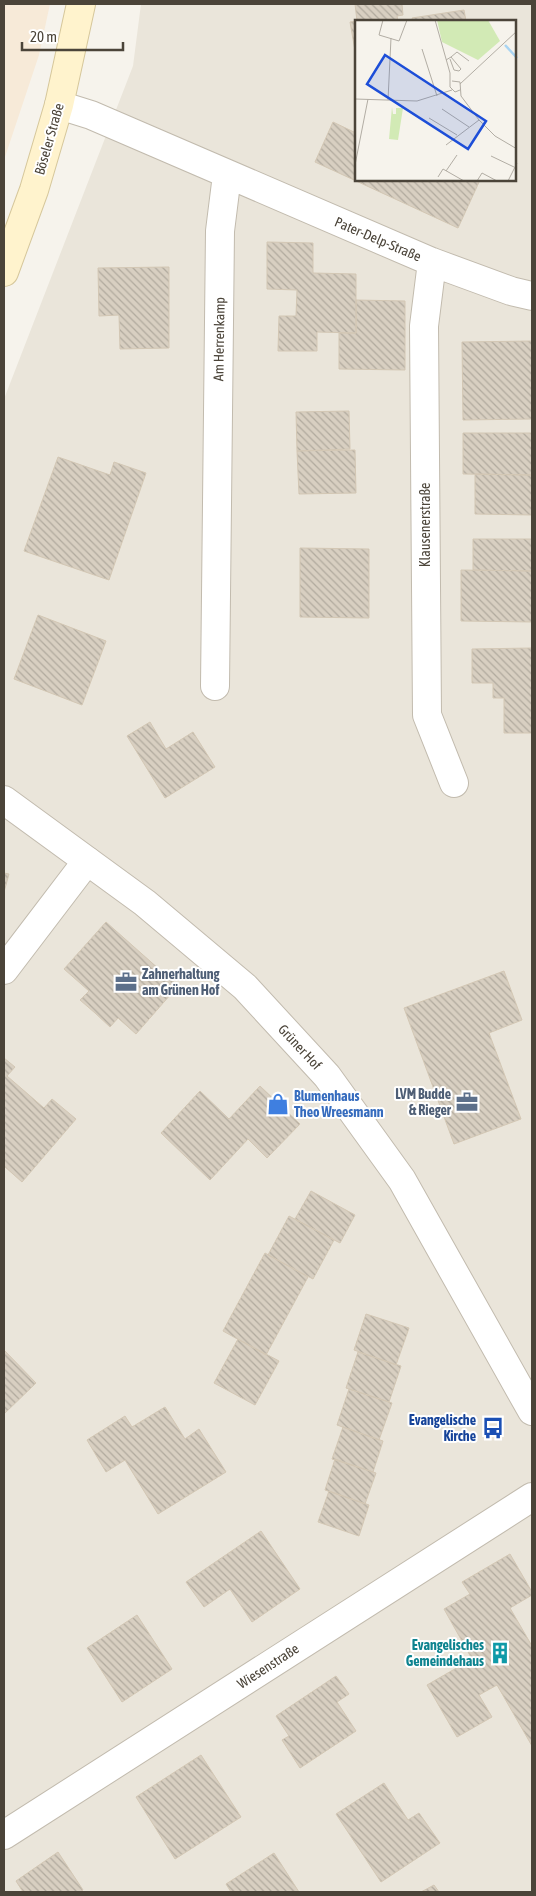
<svg xmlns="http://www.w3.org/2000/svg" width="536" height="1896" font-family="'Asap Condensed',sans-serif">
<style>
.residential{fill:#eae5da;fill-rule:evenodd}
.commercial{fill:#f7ead8}
.building{fill:url(#building-back-hatch);stroke:#d3c7b4}
.lines{fill:none;stroke-linecap:round;stroke-linejoin:round}
.minor-casing{stroke:#c2bbae;stroke-width:30}
.tertiary-casing{stroke:#c2bbae;stroke-width:30}
.secondary-casing{stroke:#d6c79b;stroke-width:30}
.minor{stroke:#fff;stroke-width:28}
.tertiary{stroke:#fff;stroke-width:28}
.secondary{stroke:#fff3cd;stroke-width:28}
.labels{text-anchor:middle;stroke-width:4;stroke-linejoin:round;paint-order:stroke}
.street-label{font-size:14px;fill:#4b4439;stroke:#fff}
.service-label{font-size:14px;font-weight:bold;fill:#4e5e75;stroke:#fff;text-anchor:start}
.shop-label{font-size:14px;font-weight:bold;fill:#366cbe;stroke:#fff;text-anchor:start}
.transit-label{font-size:14px;font-weight:bold;fill:#164399;stroke:#fff;text-anchor:end}
.culture-label{font-size:14px;font-weight:bold;fill:#0d838f;stroke:#fff;text-anchor:end}
.inset-river{fill:none;stroke:#a9d4f2;stroke-width:2.5}
.inset-road{fill:none;stroke:#b2ada4;stroke-width:1}
.view{fill:#1d4ed8;fill-opacity:0.15;stroke:#1d4ed8;stroke-width:2.5}
.inset-edge{fill:none;stroke:#4b4439;stroke-width:2.5}
</style>
<defs>
<pattern id="building-back-hatch" width="6" height="6" patternUnits="userSpaceOnUse" patternTransform="scale(1.25)"><rect width="6" height="6" fill="#d8cfc1"/><path d="M-1 5l2 2M0 0l6 6M5-1l2 2" fill="none" stroke="#b1aa9e"/></pattern>
</defs>
<rect width="100%" height="100%" fill="#f6f3ec"/>
<path class="residential" d="M141,4H532V1892H4V399L133,66ZM356,21H515V180H356Z"/>
<path class="commercial" d="M4,4H50L39,55L4,160Z"/>
<path class="building" d="M355,4H402L403,15L397,16L398,21H356V56L350,22L357,21Z
M464,10L466,21H413L412,18Z
M333,122L356,133V180H480L458,228L315,162Z
M267,242L313,243V273L356,274V333L317,332V351H278L279,316H296L297,290L267,289Z
M169,267V348L120,349L119,315L99,316L98,268Z
M356,300L405,301V370L339,369V333H356Z
M532,341V419L463,420L462,342Z
M349,411L350,449L297,451L296,412Z
M463,433H532V475L463,474Z
M355,450L356,493L299,494L297,451Z
M58,457L110,475L114,462L146,473L109,580L24,551Z
M475,474L532,475V515L475,514Z
M473,539H532V571L473,570Z
M300,548L369,549V618L300,617Z
M461,570L532,571V622L461,621Z
M38,615L106,641L82,705L14,679Z
M532,648V733H504V698H493V683H472V649Z
M150,722L166,749L193,732L215,767L165,798L127,736Z
M4,873L9,874L4,892Z
M106,922L178,986L136,1034L118,1018L110,1027L95,1013L80,1000L89,991L64,969Z
M504,971L522,1020L489,1033L521,1119L454,1144L404,1008Z
M4,1058L15,1067L7,1076L44,1108L52,1099L76,1119L22,1182L4,1166Z
M260,1086L300,1124L267,1158L248,1139L210,1180L161,1133L200,1091L229,1119Z
M311,1191L355,1215L340,1243L295,1219Z
M289,1216L334,1240L313,1279L268,1255Z
M265,1253L308,1277L266,1355L223,1331Z
M366,1314L409,1328L396,1365L354,1350Z
M238,1339L279,1361L255,1405L214,1383Z
M4,1350L36,1383L4,1414Z
M358,1352L401,1366L389,1402L346,1388Z
M349,1389L392,1403L379,1440L337,1425Z
M165,1407L185,1439L199,1429L226,1472L158,1514L125,1460L106,1472L87,1440L125,1416L132,1427Z
M343,1427L383,1441L373,1472L332,1459Z
M335,1459L376,1473L365,1504L325,1490Z
M329,1491L369,1505L359,1536L318,1522Z
M261,1531L300,1589L252,1622L230,1589L204,1607L186,1582Z
M510,1554L532,1592V1595L510,1608L532,1646V1746L497,1685L479,1695L492,1717L457,1737L427,1685L472,1659L444,1609L470,1594L462,1582Z
M137,1615L172,1669L122,1702L87,1648Z
M336,1676L349,1694L337,1702L356,1731L300,1768L282,1740L289,1736L276,1716Z
M201,1755L241,1817L175,1859L136,1797Z
M384,1783L408,1820L419,1813L440,1843L381,1882L336,1814Z
M58,1852L83,1890L80,1892H23L16,1881Z
M274,1853L299,1892H231L226,1884Z
M434,1885L439,1892H421Z"/>
<g class="lines">
<g class="minor-casing">
<path id="minor" d="M59,105L91,115L432,262L511,291L532,296
M432,262L424,326L427,715L454,783
M215,686L220,231L227,175
M4,970L87,861
M4,1835L532,1497"/>
</g>
<g class="tertiary-casing">
<path id="tertiary" d="M4,800L145,903L245,987L327,1076L402,1180L532,1411"/>
</g>
<g class="secondary-casing">
<path id="secondary" d="M4,272L34,190L59,105L81,4"/>
</g>
<use href="#minor" class="minor"/>
<use href="#tertiary" class="tertiary"/>
<use href="#secondary" class="secondary"/>
</g>
<defs>
<g id="office-bare" transform="scale(1.725)"><path d="M-6-3h4V-5.5h4V-3h4V5H-6ZM-1-4.5V-3h2v-1.5ZM-6 0V1H6V0Z" fill="#5c6f8a" stroke="#fff" stroke-width="2.5" paint-order="stroke"/></g>
<g id="shop-bare" transform="scale(1.725)"><path d="M-5-2.5h2.3a2.7 3.5 0 0 1 5.4 0H5L5.5 6h-11ZM-1.5-2.5h3a1.5 2.3 0 0 0-3 0Z" fill="#3f7fe0" stroke="#fff" stroke-width="2.5" paint-order="stroke"/></g>
<g id="bus-bare" transform="scale(1.725)"><path d="M-5-6H5V4H4V6H2V4H-2V6H-4V4H-5ZM-3.5-4V0h7V-4ZM-3.5 1.2v1.5H-2V1.2ZM2 1.2v1.5H3.5V1.2Z" fill="#1a4fb4" stroke="#fff" stroke-width="2.5" paint-order="stroke"/></g>
<g id="building-bare" transform="scale(1.725)"><path d="M-4-6H4V6H1V3H-1V6H-4ZM-2.5-4.3h1.7v1.8h-1.7ZM.8-4.3h1.7v1.8H.8ZM-2.5-1h1.7V.8h-1.7ZM.8-1h1.7V.8H.8Z" fill="#0f9aa8" stroke="#fff" stroke-width="2.5" paint-order="stroke"/></g>
</defs>
<g fill-rule="evenodd">
<use href="#office-bare" x="126" y="982"/>
<use href="#office-bare" x="467" y="1102"/>
<use href="#shop-bare" x="278" y="1104"/>
<use href="#bus-bare" x="493" y="1428"/>
<use href="#building-bare" x="500" y="1653"/>
</g>
<g class="labels">
<g class="street-label">
<text transform="translate(49 139) rotate(-74)" y="5">Böseler Straße</text>
<text transform="translate(378 239) rotate(23)" y="5">Pater-Delp-Straße</text>
<text transform="translate(219 339) rotate(-89)" y="5">Am Herrenkamp</text>
<text transform="translate(425 525) rotate(-90)" y="5">Klausenerstraße</text>
<text transform="translate(300 1047) rotate(47)" y="5">Grüner Hof</text>
<text transform="translate(268 1666) rotate(-33)" y="5">Wiesenstraße</text>
</g>
<g class="service-label">
<text x="142" y="979">Zahnerhaltung<tspan x="142" dy="16">am Grünen Hof</tspan></text>
<text x="451" y="1099" text-anchor="end">LVM Budde<tspan x="451" dy="16">&amp; Rieger</tspan></text>
</g>
<g class="shop-label">
<text x="294" y="1101">Blumenhaus<tspan x="294" dy="16">Theo Wreesmann</tspan></text>
</g>
<g class="transit-label">
<text x="476" y="1425">Evangelische<tspan x="476" dy="16">Kirche</tspan></text>
</g>
<g class="culture-label">
<text x="484" y="1650">Evangelisches<tspan x="484" dy="16">Gemeindehaus</tspan></text>
</g>
</g>
<g transform="translate(355 20)">
<rect width="161" height="161" fill="#f6f3ec"/>
<path d="M82,0H133L145,21L123,40L87,22Z" fill="#d2eab5"/>
<path d="M37,87L38,94H41V88H48L43,120L34,119Z" fill="#d2eab5"/>
<path class="inset-river" d="M150,25L162,38"/>
<path class="inset-road" d="M28,0L24,15L44,21L52,0M80,0L95,53V67L100,72L105,70M67,29L82,76M96,37L102,32L114,41M91,40L96,37L106,49L104,51L99,50L95,39M97,61L105,62L106,76L124,100L140,116L162,129M105,64L162,11M0,79L62,81L97,70M33,80L36,18M87,89L114,107M74,98L102,115M91,125L124,100M136,136L159,147M0,145L13,79M91,151L102,135M83,157L88,149L109,161M122,161L127,153L142,161M153,161L162,143"/>
<path class="view" d="M30,35L131,101L113,129L12,64Z"/>
<rect width="161" height="161" class="inset-edge"/>
</g>
<rect width="536" height="1896" fill="none" stroke="#4b4439" stroke-width="10"/>
<path d="M22 42v8h101v-8" fill="none" stroke="#4b4439" stroke-width="2.5"/>
<text x="30" y="42" font-size="15" fill="#4b4439" stroke="#ffffff" stroke-width="4" paint-order="stroke">20 m</text>
</svg>
